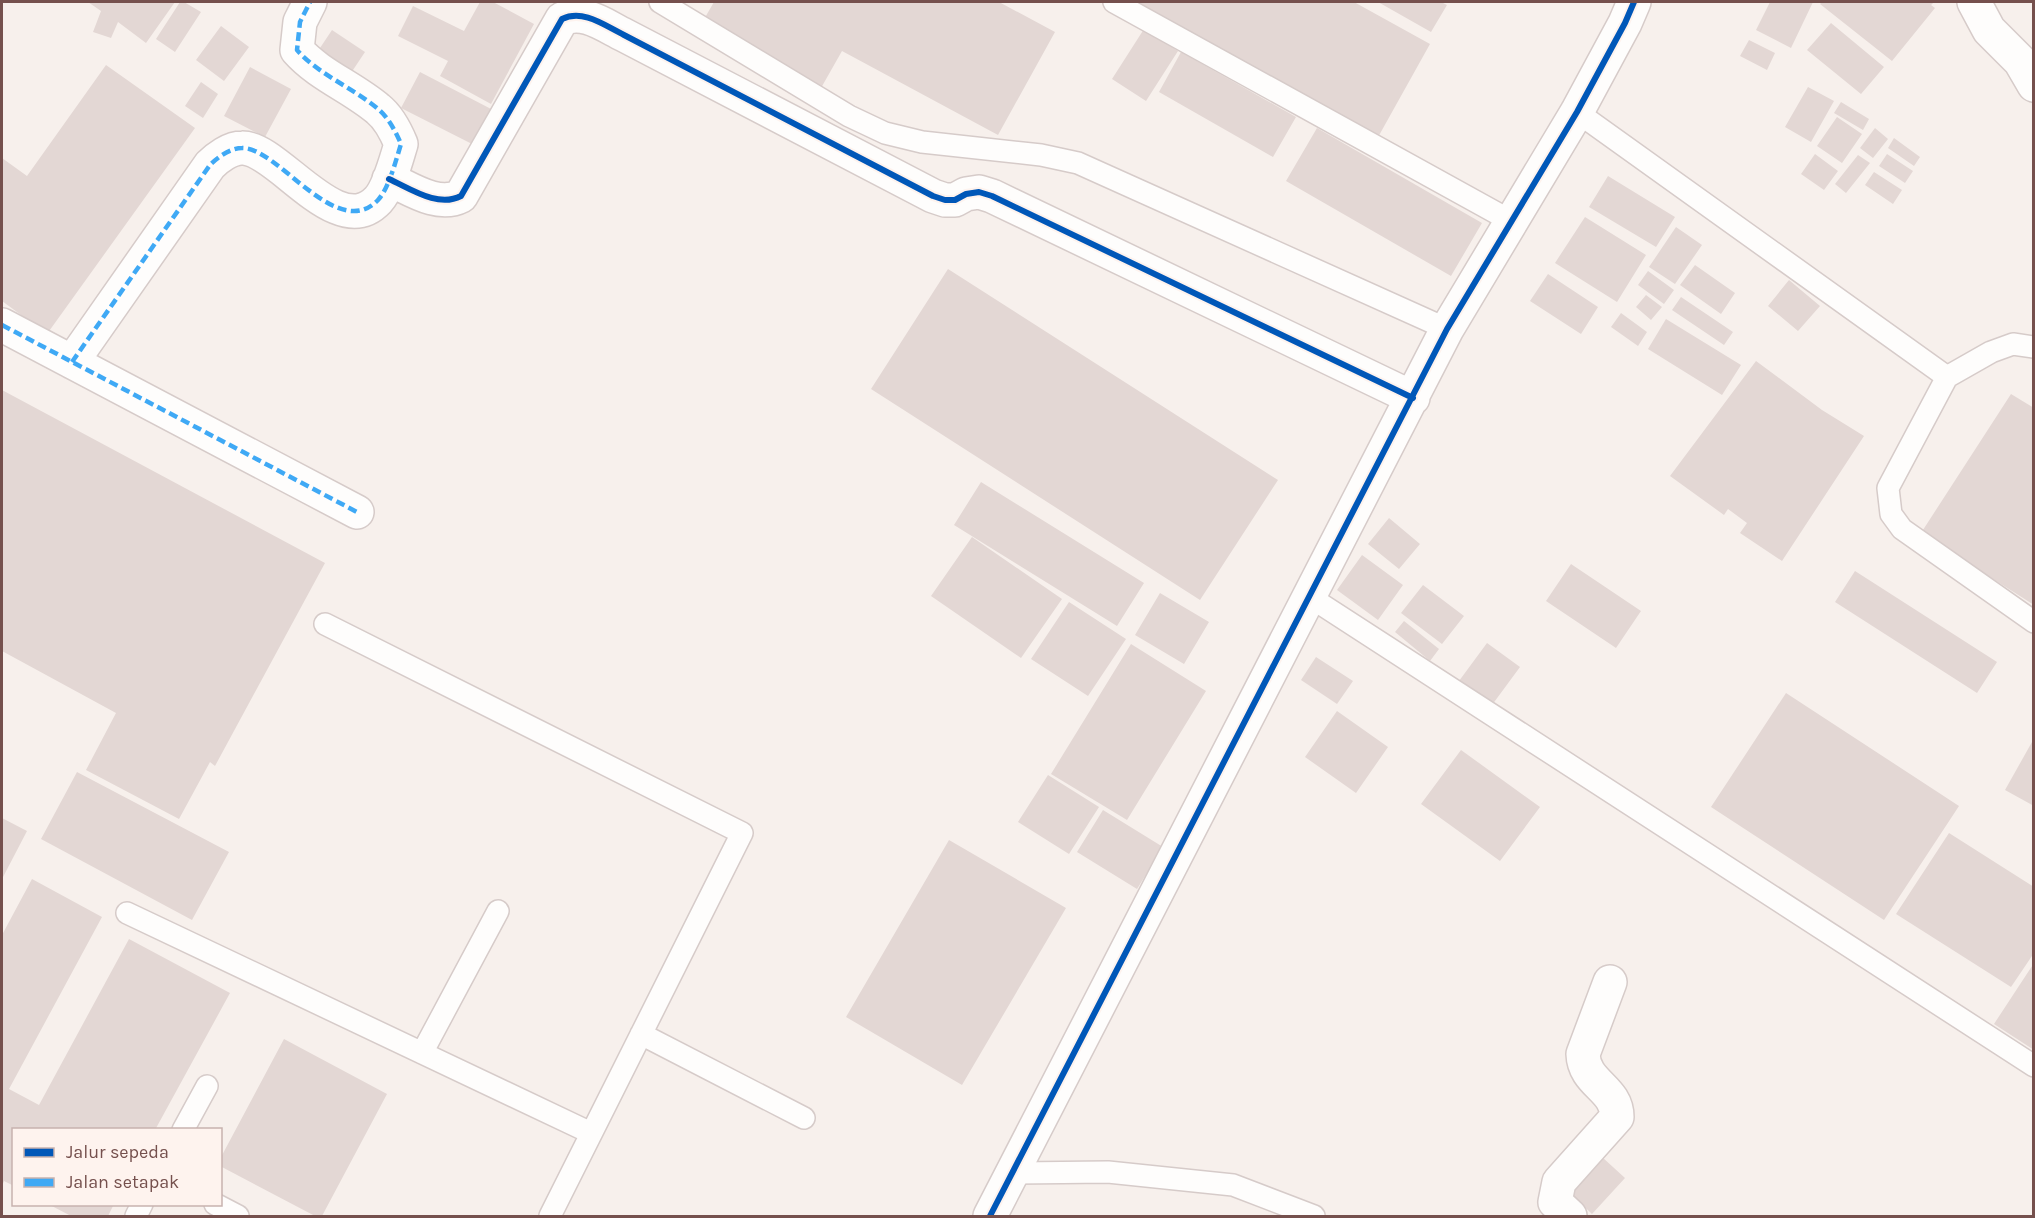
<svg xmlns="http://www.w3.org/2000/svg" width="2035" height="1218" font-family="Karla,sans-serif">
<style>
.building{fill:#e3d7d4}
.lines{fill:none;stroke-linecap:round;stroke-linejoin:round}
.service-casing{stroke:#d6cbc9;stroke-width:24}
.minor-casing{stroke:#d6cbc9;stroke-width:36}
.service{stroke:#fefdfc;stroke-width:21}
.minor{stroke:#fefdfc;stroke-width:33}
.quiet{stroke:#3fa9f5;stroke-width:4.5;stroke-dasharray:9 4.5;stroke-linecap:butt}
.cycleway-casing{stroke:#fef3ee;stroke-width:10}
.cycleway{stroke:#0057b8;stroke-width:6}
</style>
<rect width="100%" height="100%" fill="#f7f0ec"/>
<path class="building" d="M88,2H175L146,43L118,22L111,38L93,32L101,11Z
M180,2H184L201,12L175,52L156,39Z
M480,2H493L534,24L491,104L440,76L448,61L398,36L413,6L464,31Z
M714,2H999L1055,32L998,135L842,51L821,88L703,21Z
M1130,2H1354L1430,44L1377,139Z
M1378,2H1441L1447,5L1431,32Z
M1770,2H1813L1791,48L1756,30Z
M1822,2H1934L1931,5L1935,8L1892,61L1820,4Z
M1831,23L1884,67L1861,94L1807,50Z
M221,26L249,47L224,81L196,60Z
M1144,29L1178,51L1146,101L1112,79Z
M332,30L365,52L349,76L316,54Z
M1749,40L1775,53L1767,70L1740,56Z
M1181,52L1296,117L1273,157L1159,92Z
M106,65L195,128L47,334L2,301V158L27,176Z
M250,67L291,89L265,137L224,116Z
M420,72L493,110L474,145L401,108Z
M201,82L218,94L203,118L185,106Z
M1808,87L1834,101L1811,142L1785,127Z
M1841,102L1869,119L1863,130L1834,113Z
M1837,117L1862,134L1842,163L1817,146Z
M1317,128L1482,223L1451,276L1286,181Z
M1875,128L1888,139L1873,158L1860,148Z
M1894,138L1920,157L1914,166L1888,148Z
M1815,154L1838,171L1824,190L1801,174Z
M1887,154L1913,171L1905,183L1879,166Z
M1858,155L1870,163L1846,193L1835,184Z
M1874,172L1902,190L1893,204L1865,185Z
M1608,176L1675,217L1656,247L1589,207Z
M1585,217L1646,255L1617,302L1555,263Z
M1676,227L1702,245L1675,284L1649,267Z
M1695,265L1735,293L1721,314L1680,285Z
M948,269L1278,480L1200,600L871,389Z
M1648,271L1674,290L1664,304L1638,285Z
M1548,274L1598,307L1581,334L1530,301Z
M1789,280L1820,306L1798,331L1768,306Z
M1646,295L1662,307L1651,320L1636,307Z
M1681,297L1733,332L1724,345L1672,310Z
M1621,313L1647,332L1638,346L1611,327Z
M1666,319L1741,365L1722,395L1648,349Z
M1756,361L1822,410L1864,436L1782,561L1740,533L1747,523L1728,509L1724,515L1670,476Z
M2,390L325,563L215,766L210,762L179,819L86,770L116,713L2,651Z
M2011,394L2034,408V605L1921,533Z
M981,482L1144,583L1117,626L954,525Z
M1389,518L1420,544L1399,569L1368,544Z
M972,537L1062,599L1021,658L931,596Z
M1362,555L1403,585L1378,620L1337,590Z
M1571,564L1641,611L1616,648L1546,601Z
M1855,571L1997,662L1977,693L1835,602Z
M1423,585L1464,616L1442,644L1401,613Z
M1160,593L1209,622L1184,664L1135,635Z
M1069,602L1126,639L1088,696L1031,659Z
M1404,621L1439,649L1430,661L1395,632Z
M1487,643L1520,667L1492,705L1459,681Z
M1131,644L1206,691L1127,820L1051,774Z
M1316,657L1353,681L1337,704L1301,680Z
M1786,693L1959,806L1884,920L1711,807Z
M1337,711L1388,747L1356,793L1305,757Z
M2032,742L2034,743V806L2005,790Z
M1461,750L1540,807L1500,861L1421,804Z
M77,772L229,852L192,920L41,839Z
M1048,775L1099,807L1069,854L1018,822Z
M1103,810L1163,847L1137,889L1077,852Z
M2,818L27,831L2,879Z
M1949,833L2034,887V953L2011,987L1896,914Z
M949,840L1066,908L962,1085L846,1017Z
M32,879L102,917L9,1089L39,1105L129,939L230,993L155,1130H14V1186L4,1181L2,1186V935Z
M2034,963V1050L1994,1024Z
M284,1039L387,1094L322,1216H315L220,1166V1159Z
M1602,1157L1625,1178L1592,1214L1570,1193Z
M48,1204H114L108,1216H71Z"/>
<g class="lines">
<g class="service-casing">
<path id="service" d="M660,2L849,116L885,133L922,142L1041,155L1078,163L1447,329
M1114,2L1511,221
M1577,112L1947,377
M2034,347L2013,344L1991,352L1947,377L1888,488L1891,514L1902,529L2034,622
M1310,597L2034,1066
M325,624L742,833L550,1216
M127,913L591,1133
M641,1034L804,1118
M422,1053L498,911
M183,1130L207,1086
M1012,1173L1108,1172L1233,1185L1314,1216
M215,1204L238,1216
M136,1216L142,1204"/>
</g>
<g class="minor-casing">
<path id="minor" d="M1974,2L1989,30L2020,61L2034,85
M389,179C411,189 438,208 461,196L562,19C583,9 604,25 624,35L933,196L945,200H955L966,194L979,192L992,196L1413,398
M2,325L357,512
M72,362L210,165C217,158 230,148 242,148C278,147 337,243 378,200C389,188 396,160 401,144C396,132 388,117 378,109C352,87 319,75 297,50L300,22L310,2
M990,1216L1447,329L1577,112L1625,23L1634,2
M1570,1216L1555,1202L1559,1182L1617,1117C1617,1088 1584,1084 1583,1054L1610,982"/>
</g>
<use href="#service" class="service"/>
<use href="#minor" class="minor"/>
<path class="quiet" d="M2,325L357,512
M72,362L210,165C217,158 230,148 242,148C278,147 337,243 378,200C389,188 396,160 401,144C396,132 388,117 378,109C352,87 319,75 297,50L300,22L310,2"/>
<g class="cycleway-casing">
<path id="cycleway" d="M389,179C411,189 438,208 461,196L562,19C583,9 604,25 624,35L933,196L945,200H955L966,194L979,192L992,196L1413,398
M990,1216L1447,329L1577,112L1625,23L1634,2"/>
</g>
<use href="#cycleway" class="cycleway"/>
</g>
<rect width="2035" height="1218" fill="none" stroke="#75504d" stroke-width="6"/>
<rect x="12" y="1128" width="210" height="78" fill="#fef3ee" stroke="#c7b2ae" stroke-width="1.5"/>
<rect x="24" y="1148" width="30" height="9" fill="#0057b8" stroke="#c7b2ae" stroke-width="1.5"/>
<text x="66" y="1158" font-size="18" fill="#75504d">Jalur sepeda</text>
<rect x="24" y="1178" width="30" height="9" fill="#3fa9f5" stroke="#c7b2ae" stroke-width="1.5"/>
<text x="66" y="1188" font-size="18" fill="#75504d">Jalan setapak</text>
</svg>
